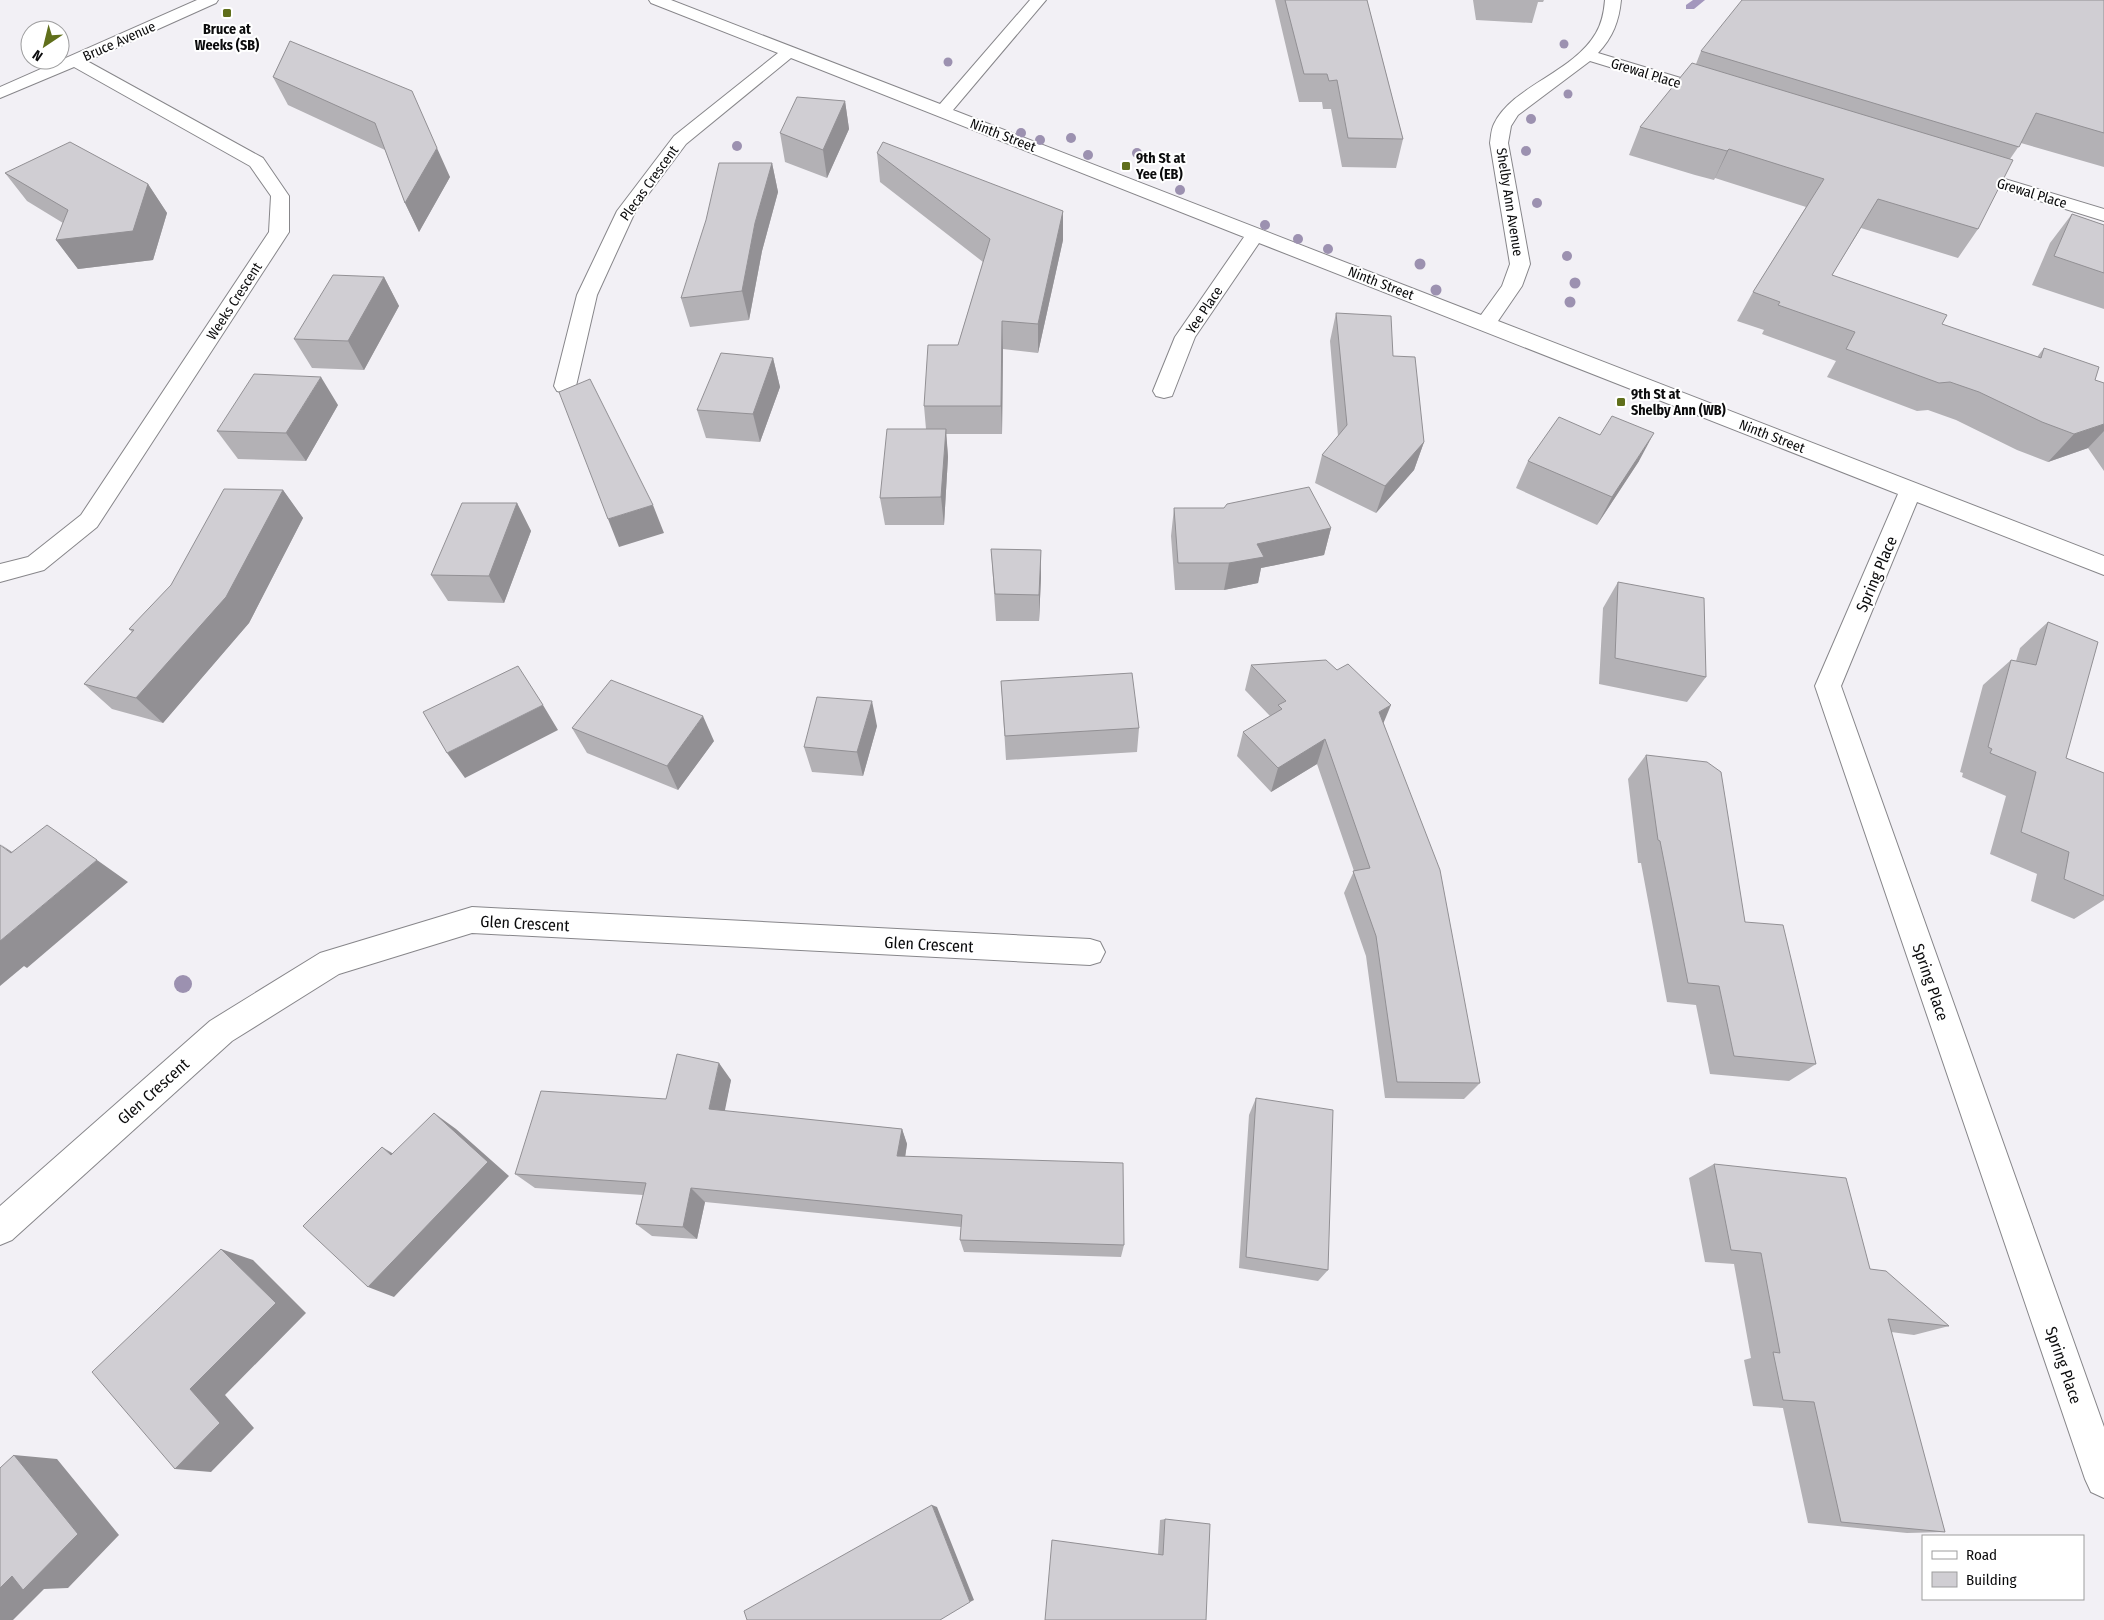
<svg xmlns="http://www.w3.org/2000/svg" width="2104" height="1620" font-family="'Fira Sans Condensed',sans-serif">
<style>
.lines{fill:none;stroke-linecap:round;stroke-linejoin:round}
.stream{fill:#a397bd;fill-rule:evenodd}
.minor-casing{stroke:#87868a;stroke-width:2}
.minor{fill:#fff;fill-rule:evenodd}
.tree{fill:#9c91b0}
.wall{fill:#b3b1b5}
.shaded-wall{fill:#929094}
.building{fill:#d0ced3;stroke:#929094}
.poi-dot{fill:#606f1b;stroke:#fff;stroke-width:2}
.labels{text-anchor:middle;stroke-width:4;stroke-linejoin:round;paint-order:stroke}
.far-poi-label{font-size:14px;font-weight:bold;fill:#0b0b0c;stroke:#fff;text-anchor:start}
.far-street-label{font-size:14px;fill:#0b0b0c;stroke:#fff}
.street-label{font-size:16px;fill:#0b0b0c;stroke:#fff}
</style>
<rect width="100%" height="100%" fill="#f2f0f5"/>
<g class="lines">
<path class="stream" d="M1693,0H1705L1694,9H1686V5Z"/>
<g class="minor-casing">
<path id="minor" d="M197,0H218L216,3L87,61L263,158L289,196V232L97,527L44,570L0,582V564L28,557L81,515L269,232L271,196L250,166L74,67L0,98V87Z
M649,0H671L940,104L1030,0H1046L953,110L1481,315L1502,286L1510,264L1490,143C1491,137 1491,130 1494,124C1512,86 1573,73 1596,33C1602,23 1604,12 1605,0H1621C1619,21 1613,37 1598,53L1717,89L1720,93L1717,97L1711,98L1590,61L1518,115L1511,126L1508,143L1530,264L1522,286L1498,321L2104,556V575L1917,502L1841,686L2104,1427V1498L2091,1492L2085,1479L1815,686L1898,494L1259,243L1195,337L1172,396L1164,398L1156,396L1153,391L1175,337L1244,237L791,58L686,144L635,212L597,295L576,386L573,391L565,393L557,391L554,386L577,295L617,211L674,136L778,53L651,3Z
M1965,167L2104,209V221L1959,176L1956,172L1959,168Z
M472,907L1090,939L1100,942L1105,952L1100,962L1090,965L472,933L339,974L232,1041L12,1240L0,1245V1206L210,1021L320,953Z"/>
</g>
<use href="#minor" class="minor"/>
</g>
<g class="tree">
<circle cx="1564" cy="44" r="4.5"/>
<circle cx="948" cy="62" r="4.5"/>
<circle cx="1568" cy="94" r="4.5"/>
<circle cx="1531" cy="119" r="5"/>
<circle cx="1021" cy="133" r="5"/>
<circle cx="1071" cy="138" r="5"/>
<circle cx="1040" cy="140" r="5"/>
<circle cx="737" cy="146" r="5"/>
<circle cx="1526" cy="151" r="5"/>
<circle cx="1137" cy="153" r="5"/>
<circle cx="1088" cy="155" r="5"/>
<circle cx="1180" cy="190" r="5"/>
<circle cx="1537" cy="203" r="5"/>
<circle cx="1265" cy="225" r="5"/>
<circle cx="1298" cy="239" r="5"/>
<circle cx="1328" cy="249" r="5"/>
<circle cx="1567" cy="256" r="5"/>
<circle cx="1420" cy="264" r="5.5"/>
<circle cx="1575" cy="283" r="5.5"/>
<circle cx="1436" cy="290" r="5.5"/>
<circle cx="1570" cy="302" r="5.5"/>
<circle cx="183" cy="984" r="9"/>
</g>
<path class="wall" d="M1275,0H1367L1403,139L1396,168L1342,167L1331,109H1323L1322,102H1299Z
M1473,0H1544L1543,2H1538L1532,23L1476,20Z
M2104,0V167L2021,143L2010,159L1978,229L1958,258L1861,228L1832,275L1942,324L2037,357L2044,348L2095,380L2104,383V471L2088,448L2048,462L2017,450L1956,420L1928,410L1917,411L1827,377L1836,361L1762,334L1764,330L1737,321L1753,292L1806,207L1715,178L1714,180L1695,175L1629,155L1640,127L1696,64L1701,51Z
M290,41L450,177L419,232L405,203L385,150L288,105L273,77Z
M845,101L849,129L827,178L785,162L780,133Z
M877,153L1063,211V240L1038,353L1003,349L1002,434H946L948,457L944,525H885L880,498L926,429L924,406L958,345L983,262L880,182Z
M772,163L778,192L762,251L749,320L690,327L681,298Z
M5,173L148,184L167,213L153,260L78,269L56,240L63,223L27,201Z
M2072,214L2104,225V309L2032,285L2050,243Z
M384,277L399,306L364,370L312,368L294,339Z
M1336,313L1393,356L1424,442L1414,470L1376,513L1315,483L1322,455L1338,436L1330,341Z
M773,358L780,387L760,442L706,438L697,410Z
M338,405L306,461L238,459L217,431Z
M1528,461H1639L1597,525L1516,488Z
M283,490L303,518L249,623L163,723L112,709L84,684L132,632L129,629Z
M517,503L531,531L504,603L448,601L431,575Z
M1174,508L1331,528L1324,555L1261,568L1258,583L1224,590H1175L1171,536Z
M991,549L1041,550V577L1039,621H996Z
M1618,582L1706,677L1687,702L1599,684L1603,608Z
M2048,622L2066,758L2104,773V900L2074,919L2031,901L2037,874L1990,854L2006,796L1962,777L1963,773L1960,772L1983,685L2011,660L2016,661L2020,648Z
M1251,665L1384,724L1480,1083L1464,1099L1385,1098L1366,956L1344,893L1354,871L1317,764L1271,792L1237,756L1243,732L1270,716L1245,690Z
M1001,681L1139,728L1137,752L1006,760Z
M877,726L863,776L812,772L804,747Z
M572,728L714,741L678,790L587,753Z
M1646,755L1745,922L1816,1064L1789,1081L1710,1074L1696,1005L1667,1002L1641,863H1638L1628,779Z
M731,1080L724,1111L902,1129L907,1144L905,1157L1124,1245L1121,1257L964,1252L960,1240L961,1227L705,1202L697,1239L652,1236L636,1224L643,1195L535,1188L515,1174L666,1099Z
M1256,1098L1328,1270L1318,1281L1239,1268L1249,1115Z
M1714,1164L1870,1269L1949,1326L1914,1335L1891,1332L1945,1532L1907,1533L1808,1523L1783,1408L1753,1406L1744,1360L1751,1358L1734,1264L1705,1262L1689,1178Z
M1165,1519L1206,1620L1158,1554L1160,1520Z"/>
<path class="shaded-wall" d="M845,101L849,129L827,178L823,150Z
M437,148L450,177L419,232L405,203Z
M1729,149L1715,178L1714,180L1727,151Z
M772,163L778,192L762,251L749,320L742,291L755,223Z
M148,184L167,213L153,260L78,269L56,240Z
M1063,211V240L1038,353V324Z
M384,277L399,306L364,370L348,341Z
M1002,321L1003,349L1002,434L1001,406Z
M773,358L780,387L760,442L753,414Z
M321,377L338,405L306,461L286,433Z
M2104,424V431L2088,448L2048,462L2074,434Z
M946,429L948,457L944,525L941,497Z
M1654,433L1639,461L1597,525L1612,497Z
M1424,442L1414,470L1376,513L1385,486Z
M283,490L303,518L249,623L163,723L136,698Z
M517,503L531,531L504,603L489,576Z
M653,505L664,533L619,547L608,519Z
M1331,528L1324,555L1261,568L1258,583L1224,590L1229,563L1257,544Z
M1041,550V577L1039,621V595Z
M872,701L877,726L863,776L857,752Z
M543,705L558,730L465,778L447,753Z
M1391,705L1381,729L1379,712Z
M703,716L714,741L678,790L667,766Z
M1325,739L1317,764L1271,792L1278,768Z
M0,844L24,860L11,853Z
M97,860L128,882L27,968L24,966L0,986V941Z
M719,1063L731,1080L722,1125L709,1109Z
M434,1113L456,1129L509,1176L394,1297L368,1287Z
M902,1129L907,1144L903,1171L897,1156Z
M382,1147L407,1162L391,1155Z
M691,1188L705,1202L697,1239L683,1227Z
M221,1249L253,1260L306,1313L225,1395L254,1428L211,1472L175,1469L190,1389Z
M14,1455L57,1459L119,1535L68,1588L44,1589L13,1620H0V1588L12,1576Z
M932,1505L937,1507L974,1600L970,1602Z"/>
<path class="building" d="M1285,0H1367L1403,139L1348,138L1337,80L1329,81L1327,74H1304Z
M1742,0H2104V133L2036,113L2019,147L1701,51Z
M290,41L412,91L437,148L405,203L375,123L273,77Z
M1692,63L2013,160L1978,229L1878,199L1832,275L1947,315L1942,324L2041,358L2044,348L2099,367L2095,380L2104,383V424L2074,434L2042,422L1979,392L1950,382L1939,383L1846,349L1855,332L1778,305L1780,302L1753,292L1824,179L1729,149L1727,151L1708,146L1640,127Z
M797,97L845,101L823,150L780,133Z
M70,142L148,184L133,231L56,240L68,210L5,173Z
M883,142L1063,211L1038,324L1002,321L1001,406H924L928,345H958L990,239L877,153Z
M719,163H772L755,223L742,291L681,298L706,220Z
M2072,214L2104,225V273L2054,256Z
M333,275L384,277L348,341L294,339Z
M1336,313L1391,316L1393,356L1415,357L1424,442L1385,486L1322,455L1347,425Z
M721,353L773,358L753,414L697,410Z
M254,374L321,377L286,433L217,431Z
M590,379L653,505L608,519L559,392Z
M1612,416L1654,433L1612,497L1528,461L1559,417L1600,435Z
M887,429H946L941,497L880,498Z
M1309,487L1331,528L1257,544L1264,557L1229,563H1178L1174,508H1224L1227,504Z
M224,489L283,490L226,597L136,698L84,684L134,630L129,629L171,585Z
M462,503H517L489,576L431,575Z
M991,549L1041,550L1039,595L995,594Z
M1618,582L1704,598L1706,677L1615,658Z
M2048,622L2098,642L2066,758L2104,773V896L2064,879L2069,852L2021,832L2036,772L1990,753L1992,749L1988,747L2011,660L2036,665Z
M1326,660L1337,670L1348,664L1391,705L1379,712L1440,870L1480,1083L1397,1082L1376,936L1353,871L1370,868L1325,739L1278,768L1243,732L1282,709L1278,705L1286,701L1251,665Z
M518,666L543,705L447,753L423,712Z
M1132,673L1139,728L1005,736L1001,681Z
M611,680L703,716L667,766L572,728Z
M817,697L872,701L857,752L804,747Z
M1646,755L1707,762L1721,772L1745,922L1783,925L1816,1064L1734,1056L1719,986L1688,983L1660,841L1658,840Z
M47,825L97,860L0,941V845L11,853Z
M677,1054L719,1063L709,1109L902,1129L897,1156L1123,1163L1124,1245L960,1240L962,1215L691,1188L683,1227L636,1224L646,1183L515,1174L541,1091L666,1099Z
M1256,1098L1333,1110L1328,1270L1246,1257Z
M434,1113L488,1162L368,1287L303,1226L382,1147L391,1155Z
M1714,1164L1846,1178L1870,1269L1886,1271L1949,1326L1888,1319L1945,1532L1841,1522L1814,1402L1783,1400L1773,1352L1780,1353L1761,1253L1731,1250Z
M221,1249L276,1303L190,1389L220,1423L175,1469L92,1372Z
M14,1455L78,1534L23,1590L12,1576L0,1588V1468Z
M932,1505L970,1602L940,1620H747L744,1611Z
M1165,1519L1210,1524L1206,1620H1045L1052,1540L1163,1555Z"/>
<g class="poi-dot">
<rect x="222" y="8" width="10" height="10" rx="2.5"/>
<rect x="1121" y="161" width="10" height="10" rx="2.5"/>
<rect x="1616" y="397" width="10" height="10" rx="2.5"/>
</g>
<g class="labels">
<g class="far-poi-label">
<text x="227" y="34" text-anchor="middle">Bruce at<tspan x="227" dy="16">Weeks (SB)</tspan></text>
<text x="1136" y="163">9th St at<tspan x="1136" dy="16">Yee (EB)</tspan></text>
<text x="1631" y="399">9th St at<tspan x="1631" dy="16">Shelby Ann (WB)</tspan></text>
</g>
<g class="far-street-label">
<text transform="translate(119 41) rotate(-24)" y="5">Bruce Avenue</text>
<text transform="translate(1646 73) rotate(17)" y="5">Grewal Place</text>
<text transform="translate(1003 135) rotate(21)" y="5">Ninth Street</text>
<text transform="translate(649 183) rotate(-54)" y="5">Plecas Crescent</text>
<text transform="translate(2032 193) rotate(17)" y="5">Grewal Place</text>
<text transform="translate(1510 202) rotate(81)" y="5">Shelby Ann Avenue</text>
<text transform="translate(1381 283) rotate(21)" y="5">Ninth Street</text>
<text transform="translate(234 301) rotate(-57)" y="5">Weeks Crescent</text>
<text transform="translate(1204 310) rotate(-56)" y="5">Yee Place</text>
<text transform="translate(1772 436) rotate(21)" y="5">Ninth Street</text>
</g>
<g class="street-label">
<text transform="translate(1876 574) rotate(-67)" y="6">Spring Place</text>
<text transform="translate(525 923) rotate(3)" y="6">Glen Crescent</text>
<text transform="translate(929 944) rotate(3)" y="6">Glen Crescent</text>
<text transform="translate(1931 982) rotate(71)" y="6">Spring Place</text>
<text transform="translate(153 1091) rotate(-42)" y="6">Glen Crescent</text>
<text transform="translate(2064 1365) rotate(71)" y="6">Spring Place</text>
</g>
</g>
<rect x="1922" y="1535" width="162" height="65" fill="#ffffff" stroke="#9d9d9e"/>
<rect x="1932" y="1551" width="25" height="8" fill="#ffffff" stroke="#9d9d9e"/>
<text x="1966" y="1560" font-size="15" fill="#0b0b0c">Road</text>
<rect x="1932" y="1572" width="25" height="15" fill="#d0ced3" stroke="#9d9d9e"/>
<text x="1966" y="1585" font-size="15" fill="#0b0b0c">Building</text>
<g transform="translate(45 45) rotate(215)"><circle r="24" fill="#ffffff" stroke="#9d9d9e"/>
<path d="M0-4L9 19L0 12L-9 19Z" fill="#606f1b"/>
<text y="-8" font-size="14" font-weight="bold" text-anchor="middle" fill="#0b0b0c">N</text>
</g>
</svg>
